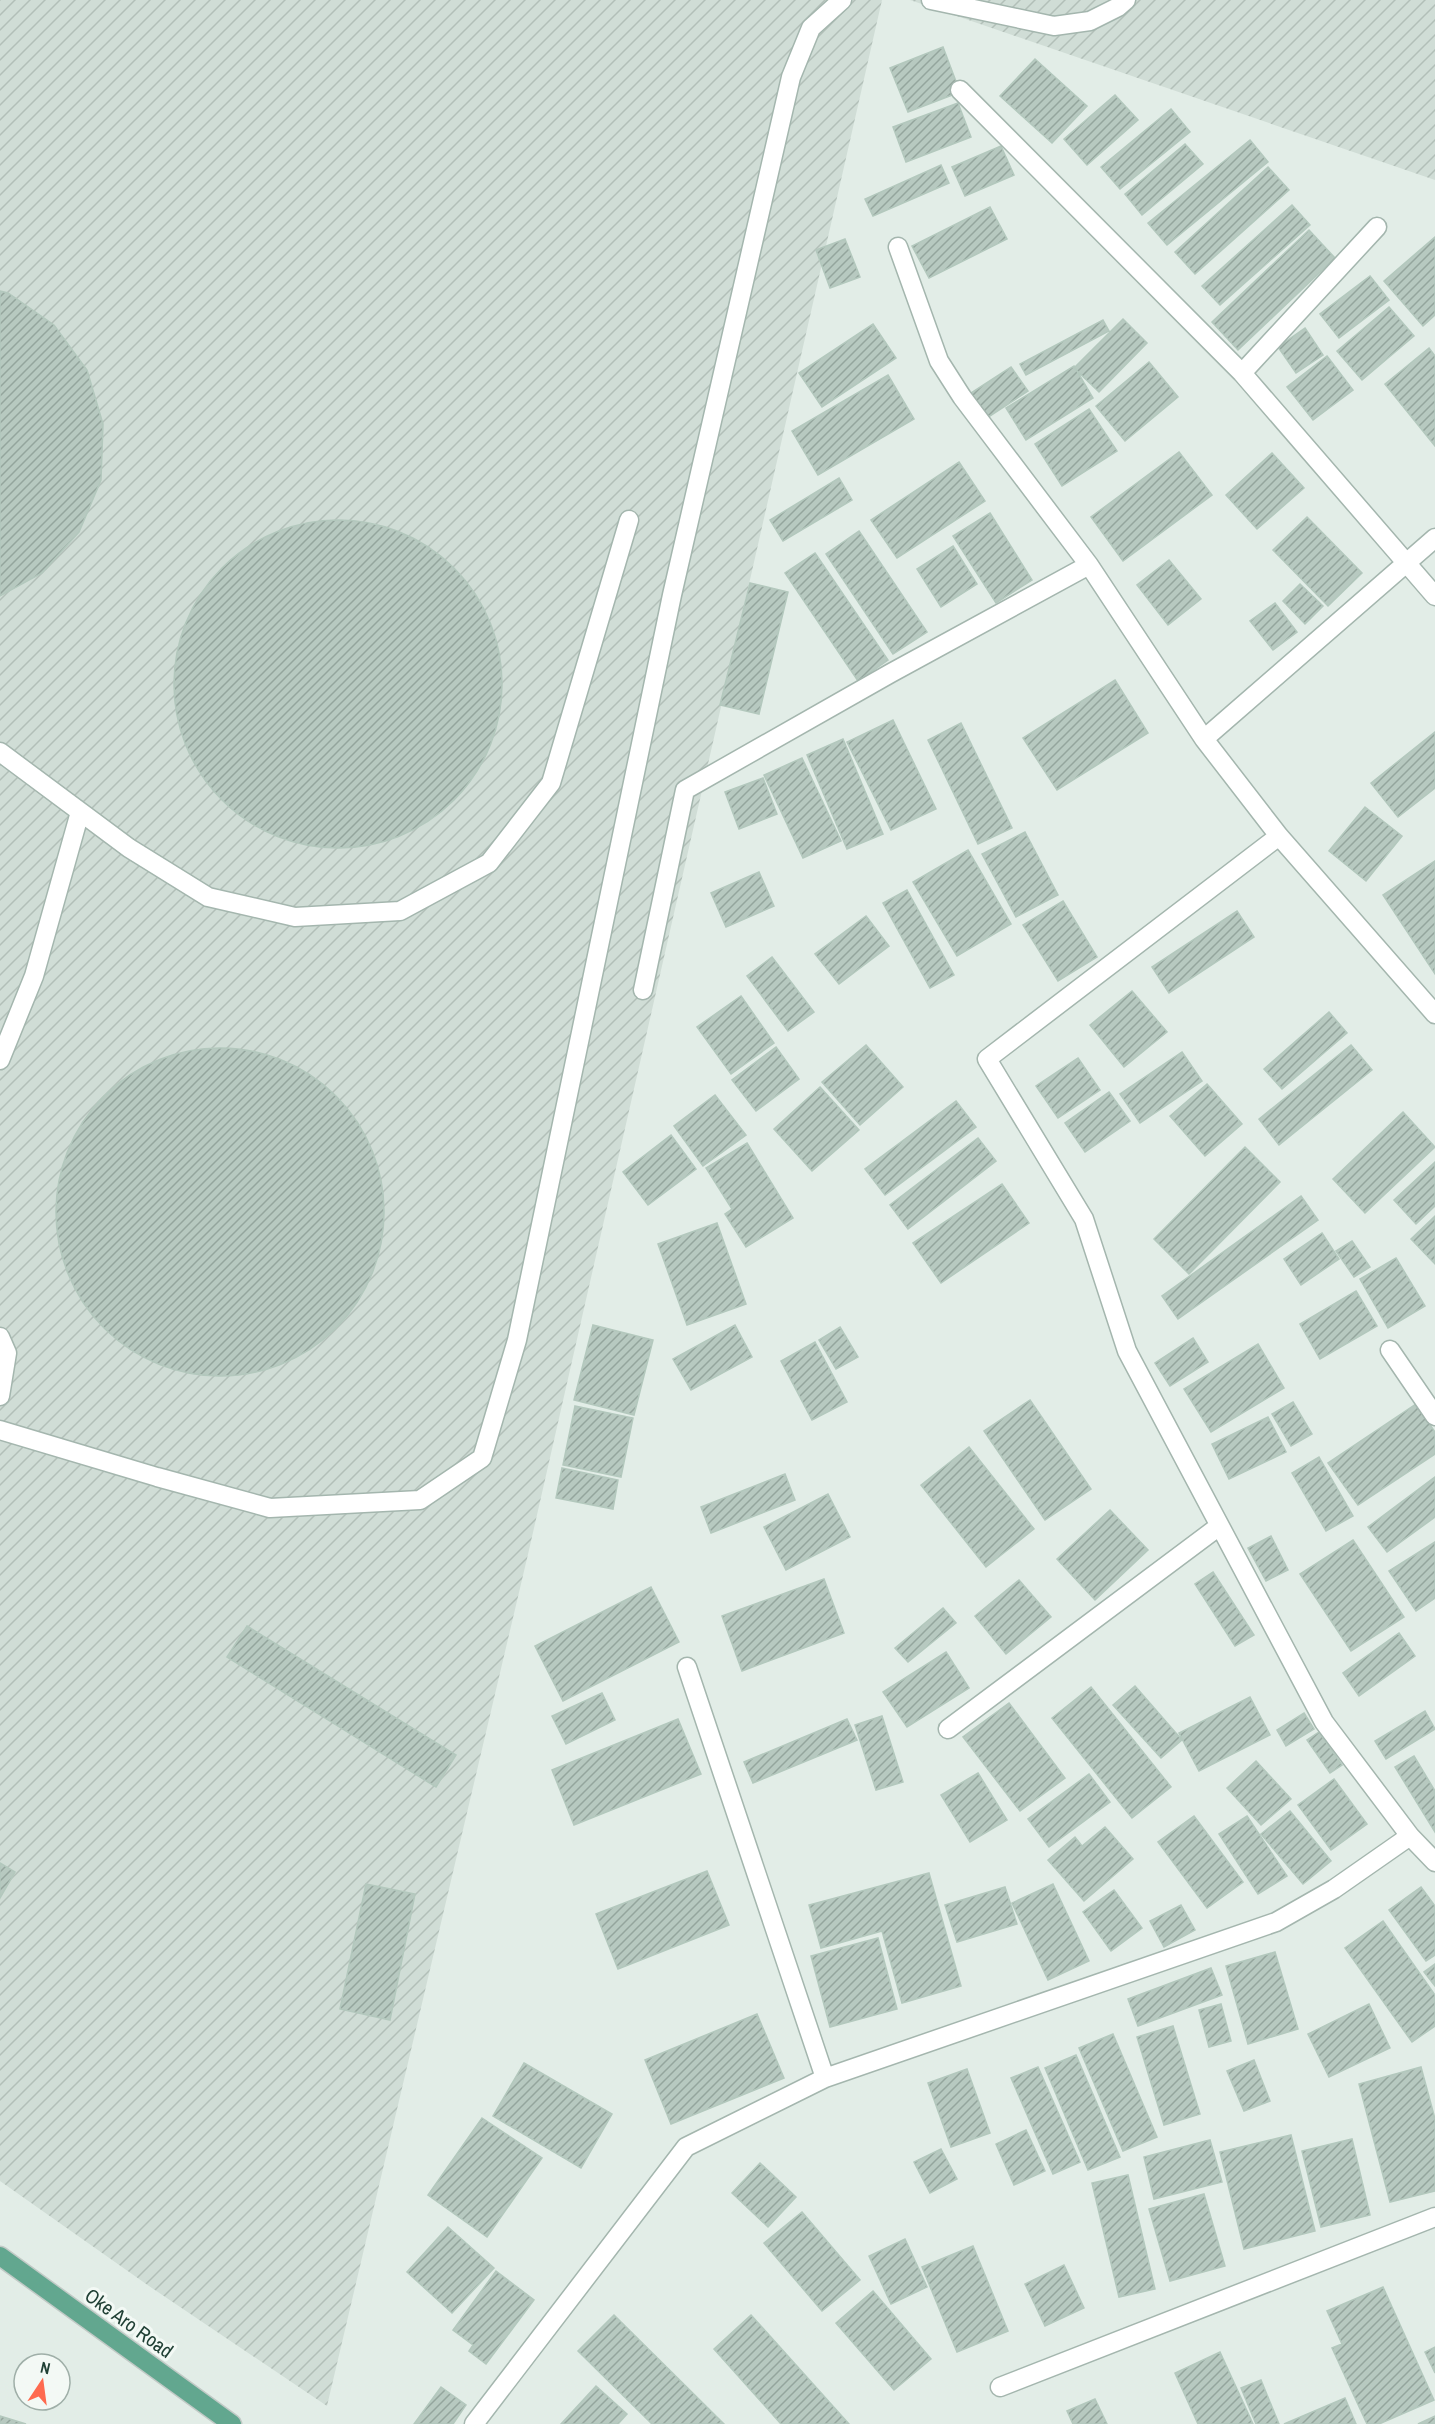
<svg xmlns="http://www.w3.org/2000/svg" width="1435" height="2424" font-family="'Archivo Narrow',sans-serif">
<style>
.industrial{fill:url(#industrial-furrows)}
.building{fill:url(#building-hatch);stroke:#b3c8bd;stroke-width:1.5}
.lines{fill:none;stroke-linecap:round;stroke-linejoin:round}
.minor-casing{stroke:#a4b6ae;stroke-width:21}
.major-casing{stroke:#c1cac6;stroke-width:21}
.minor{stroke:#fff;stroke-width:18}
.major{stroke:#62a78f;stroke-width:18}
.labels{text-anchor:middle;stroke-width:6;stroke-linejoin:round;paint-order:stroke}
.street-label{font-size:20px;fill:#204035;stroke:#f3f9f5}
</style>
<defs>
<pattern id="industrial-furrows" width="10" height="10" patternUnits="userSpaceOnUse" patternTransform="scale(1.5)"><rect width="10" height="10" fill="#d0ddd6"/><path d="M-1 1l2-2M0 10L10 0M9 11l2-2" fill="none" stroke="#b2bfb8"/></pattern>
<pattern id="building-hatch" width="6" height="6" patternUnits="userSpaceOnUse" patternTransform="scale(1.5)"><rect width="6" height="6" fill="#b7c9c0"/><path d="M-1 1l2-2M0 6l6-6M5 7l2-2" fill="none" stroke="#94a59d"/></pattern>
</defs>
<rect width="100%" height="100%" fill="#e2ede7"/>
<path class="industrial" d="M0,0H882L529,1550L327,2406L149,2286L0,2181Z
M910,0H1435V180Z"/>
<path class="building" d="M943,47L960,92L908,112L890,68Z
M1035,59L1087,106L1052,143L1000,96Z
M1115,95L1138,120L1087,165L1064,139Z
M958,103L971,137L906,162L893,127Z
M1171,109L1190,132L1120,189L1101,167Z
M1250,140L1268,162L1167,245L1148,223Z
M1185,144L1203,164L1142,215L1125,194Z
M1001,146L1014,175L965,196L952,167Z
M941,165L949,183L873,216L865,199Z
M1268,167L1289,190L1195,274L1175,252Z
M1292,205L1310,225L1220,305L1202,286Z
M990,207L1007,239L929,278L912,246Z
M1309,230L1335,258L1238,350L1212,322Z
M1435,237V315L1423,326L1384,281Z
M845,239L860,277L830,288L816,250Z
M1370,276L1389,300L1339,338L1320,314Z
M0,291L8,293L54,325L87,370L103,424L101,480L79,532L42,573L0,596Z
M1389,307L1414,336L1362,380L1337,351Z
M1123,319L1147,343L1099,392L1074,368Z
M1103,320L1109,331L1026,375L1020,364Z
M873,324L896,358L822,407L799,373Z
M1305,328L1323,355L1296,373L1278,347Z
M1429,348L1435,356V446L1385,384Z
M1327,356L1353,390L1313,420L1287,387Z
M1149,362L1178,397L1125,441L1096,406Z
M1074,366L1093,398L1026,440L1006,408Z
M1011,367L1028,391L987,418L971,393Z
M888,375L914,419L818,475L792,431Z
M1089,409L1117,451L1062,486L1035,444Z
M1179,452L1212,495L1123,561L1091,517Z
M1272,453L1304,488L1257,529L1226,495Z
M959,462L985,501L897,558L871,520Z
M839,478L852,500L783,541L770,520Z
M990,513L1032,580L996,603L953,536Z
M1307,517L1362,573L1328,606L1273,550Z
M174 684a164 164 0 1 1 328 0a164 164 0 1 1-328 0Z
M859,531L927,632L893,654L826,554Z
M953,546L977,584L941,607L917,569Z
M815,553L888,660L858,681L785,573Z
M1169,560L1201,599L1168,625L1137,585Z
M750,583L788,592L759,714L720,705Z
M1300,584L1323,606L1305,624L1283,601Z
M1275,603L1297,632L1273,650L1250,621Z
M1115,680L1148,733L1057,790L1023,738Z
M893,720L936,809L891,830L847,742Z
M961,723L1012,828L978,844L928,740Z
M1435,732V788L1398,817L1371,783Z
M843,739L883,834L847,849L807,755Z
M802,758L841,841L803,858L764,775Z
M763,778L777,814L739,829L725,792Z
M1365,807L1402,836L1366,881L1329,851Z
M1025,832L1058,895L1016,917L982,854Z
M968,850L1011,924L957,956L913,882Z
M1435,861V974L1383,895Z
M759,872L774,906L726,927L711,893Z
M907,890L954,975L930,988L883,903Z
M1063,901L1097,957L1058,981L1023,925Z
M1237,911L1254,937L1169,993L1152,967Z
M866,916L889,946L839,984L815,954Z
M772,957L814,1012L788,1031L747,976Z
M1132,991L1167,1032L1124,1067L1090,1025Z
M741,996L774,1043L731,1074L697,1027Z
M1329,1012L1347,1033L1282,1089L1264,1069Z
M866,1045L903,1087L860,1125L822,1082Z
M1351,1045L1372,1070L1279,1145L1259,1119Z
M776,1047L799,1079L756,1111L732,1080Z
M56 1212a164 164 0 1 1 328 0a164 164 0 1 1-328 0Z
M1182,1052L1202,1081L1140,1123L1120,1094Z
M1078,1058L1100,1090L1058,1118L1036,1086Z
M1207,1084L1242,1124L1205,1156L1170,1116Z
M820,1087L859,1130L812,1171L774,1129Z
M1109,1092L1130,1121L1085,1152L1065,1123Z
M715,1095L746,1135L703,1166L674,1126Z
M956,1101L976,1127L885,1195L865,1169Z
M1403,1112L1435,1147L1365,1213L1333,1179Z
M671,1135L696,1169L648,1205L623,1172Z
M978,1138L996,1161L908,1229L890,1205Z
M747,1143L793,1218L746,1247L725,1214L732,1209L706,1168Z
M1245,1147L1280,1182L1189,1274L1154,1239Z
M1435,1162V1206L1416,1224L1394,1200Z
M1002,1184L1029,1223L941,1283L913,1243Z
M1301,1196L1318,1220L1178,1319L1162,1296Z
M1435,1216V1264L1411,1239Z
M717,1223L746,1304L687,1325L658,1244Z
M1322,1233L1339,1259L1301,1285L1284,1259Z
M1352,1241L1370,1267L1354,1277L1336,1251Z
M1396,1258L1425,1306L1388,1328L1360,1279Z
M1356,1291L1377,1326L1320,1359L1300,1324Z
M593,1325L653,1340L634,1415L574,1400Z
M735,1325L752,1357L691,1390L673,1359Z
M840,1327L858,1357L836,1369L819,1340Z
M1193,1338L1208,1362L1170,1386L1155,1363Z
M815,1342L847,1402L812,1420L781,1361Z
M1258,1344L1284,1388L1211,1432L1184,1389Z
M1030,1400L1091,1489L1045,1520L984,1431Z
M1293,1402L1312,1434L1291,1446L1272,1414Z
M1416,1404L1435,1432V1454L1358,1505L1328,1463Z
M575,1406L633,1418L621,1477L563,1465Z
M1268,1417L1286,1452L1229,1479L1212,1444Z
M969,1447L1034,1529L986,1567L921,1485Z
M1319,1457L1353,1516L1326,1531L1292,1473Z
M562,1468L618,1480L613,1509L556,1498Z
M785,1474L795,1500L711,1533L701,1507Z
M1435,1477V1517L1387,1552L1368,1527Z
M828,1494L850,1537L786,1570L764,1527Z
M1110,1510L1148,1550L1095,1600L1057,1559Z
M1271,1536L1288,1570L1266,1581L1248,1548Z
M1353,1540L1404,1617L1351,1651L1300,1574Z
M1435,1542V1598L1416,1611L1389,1571Z
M1213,1572L1254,1635L1235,1646L1195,1584Z
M824,1579L844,1633L742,1671L722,1616Z
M1019,1580L1051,1617L1006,1654L975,1616Z
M651,1587L679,1642L563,1701L535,1646Z
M943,1608L956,1623L908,1662L895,1648Z
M247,1626L456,1755L436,1787L227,1657Z
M1399,1633L1415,1656L1359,1696L1343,1673Z
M946,1652L969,1688L907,1727L883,1692Z
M1135,1686L1182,1740L1161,1758L1113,1705Z
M1091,1687L1171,1787L1132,1818L1052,1718Z
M602,1693L615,1720L566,1744L552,1716Z
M1250,1697L1270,1735L1199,1771L1179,1733Z
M1009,1703L1065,1778L1020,1811L963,1737Z
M1425,1711L1435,1729L1386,1759L1375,1741Z
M1304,1713L1314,1729L1286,1746L1277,1730Z
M882,1716L903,1782L876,1790L855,1725Z
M678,1719L701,1774L574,1825L552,1770Z
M847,1719L857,1740L753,1783L744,1762Z
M1319,1732L1342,1765L1330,1773L1307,1740Z
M1414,1756L1435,1791V1832L1395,1767Z
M1256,1761L1291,1799L1261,1825L1227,1788Z
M978,1773L1007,1820L970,1842L941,1795Z
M1089,1774L1110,1802L1049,1847L1028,1819Z
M1334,1779L1367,1824L1331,1850L1298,1805Z
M1290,1811L1331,1861L1303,1884L1261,1834Z
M1194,1816L1243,1882L1207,1908L1158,1842Z
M1247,1816L1287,1876L1258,1894L1219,1834Z
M1105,1827L1133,1859L1084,1901L1048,1860L1075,1837L1082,1846Z
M0,1863L15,1872L0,1898Z
M707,1871L729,1925L618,1969L596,1914Z
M929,1873L961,1986L902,2003L882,1931L821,1948L809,1905Z
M366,1884L415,1894L390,2020L340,2009Z
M1053,1884L1089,1961L1048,1980L1012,1903Z
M1005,1887L1017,1924L957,1942L945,1905Z
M1421,1887L1435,1906V1955L1426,1961L1389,1910Z
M1114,1890L1142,1928L1111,1951L1083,1912Z
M1181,1905L1195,1930L1164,1947L1150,1921Z
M1383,1921L1435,1995V2026L1412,2042L1345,1948Z
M878,1938L897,2009L830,2027L811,1956Z
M1275,1952L1298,2029L1248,2044L1226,1966Z
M1435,1964V1986L1424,1972Z
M1211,1968L1222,1995L1138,2026L1128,1999Z
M1221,2004L1231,2041L1209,2047L1199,2010Z
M1369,2004L1390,2048L1329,2077L1308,2034Z
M757,2014L784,2078L671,2124L645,2060Z
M1173,2026L1200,2114L1164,2125L1137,2037Z
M1113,2034L1157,2137L1123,2151L1079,2048Z
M1076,2055L1120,2157L1088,2170L1045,2068Z
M1254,2060L1270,2101L1244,2111L1227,2071Z
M524,2063L612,2114L581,2168L493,2116Z
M1038,2067L1080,2162L1053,2174L1011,2078Z
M1421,2067L1435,2119V2191L1390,2202L1359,2084Z
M967,2069L990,2133L951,2147L928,2083Z
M482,2118L542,2158L487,2237L428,2195Z
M1026,2130L1045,2171L1014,2185L996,2144Z
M1291,2135L1315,2231L1244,2249L1220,2152Z
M1352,2139L1370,2215L1321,2227L1302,2151Z
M1210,2140L1222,2182L1154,2199L1144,2157Z
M941,2149L957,2179L930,2193L914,2162Z
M760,2163L796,2197L768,2227L732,2193Z
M1128,2175L1155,2289L1119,2297L1092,2183Z
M1204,2194L1225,2266L1170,2281L1149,2209Z
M802,2212L860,2280L822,2311L764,2243Z
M448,2227L494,2268L452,2313L407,2272Z
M905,2239L927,2287L891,2304L869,2256Z
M973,2246L1008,2331L957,2352L922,2267Z
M1064,2265L1084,2308L1045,2326L1025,2284Z
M496,2271L534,2300L486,2364L469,2351L473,2345L453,2330Z
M1383,2287L1434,2400L1379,2424H1367L1332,2348L1342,2344L1327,2311Z
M873,2291L931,2359L894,2390L836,2323Z
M614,2315L724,2424H652L578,2351Z
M751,2315L849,2424H781L714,2349Z
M1435,2347V2373L1425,2352Z
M1220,2352L1253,2424H1198L1175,2373Z
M1261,2380L1279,2424H1256L1241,2388Z
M596,2386L627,2414L618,2424H561Z
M441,2387L466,2405L453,2424H414Z
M1345,2398L1356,2424H1284Z
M1095,2399L1107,2424H1073L1067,2411Z
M0,2416L26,2424H0Z
M1435,2416V2424H1418Z"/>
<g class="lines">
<g class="minor-casing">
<path id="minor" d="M931,0L1054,26L1090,21L1118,7L1126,0
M960,90L1242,373L1435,596
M898,247L939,361L962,397L1089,565L1204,739L1279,836L1435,1014
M1242,373L1377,227
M1204,739L1435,538
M0,752L129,848L208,897L295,917L400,911L489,863L551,783L629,520
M1279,836L987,1059L1084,1219L1127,1351L1324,1722L1410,1836L1435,1862
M643,990L685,790L891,673L1089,565
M0,1060L34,976L80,812
M0,1337L7,1353L0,1396
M1390,1350L1435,1416
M0,1430L157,1477L270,1508L420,1500L482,1458L517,1340L672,595L791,77L811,28L842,0
M687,1667L825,2078
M948,1729L1218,1527
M1000,2387L1435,2217
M474,2424L686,2147L825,2078L1276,1922L1334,1889L1410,1836"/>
</g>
<g class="major-casing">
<path id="major" d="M0,2256L232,2424"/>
</g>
<use href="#minor" class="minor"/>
<use href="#major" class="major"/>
</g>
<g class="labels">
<g class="street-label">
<text transform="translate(129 2323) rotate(36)" y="7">Oke Aro Road</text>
</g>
</g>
<g transform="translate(42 2382) rotate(13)"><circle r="28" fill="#f3f9f5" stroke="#9fafa8" stroke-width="1.5"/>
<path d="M0-4.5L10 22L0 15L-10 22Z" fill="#fe6a4f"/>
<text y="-9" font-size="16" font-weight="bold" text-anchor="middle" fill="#204035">N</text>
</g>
</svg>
